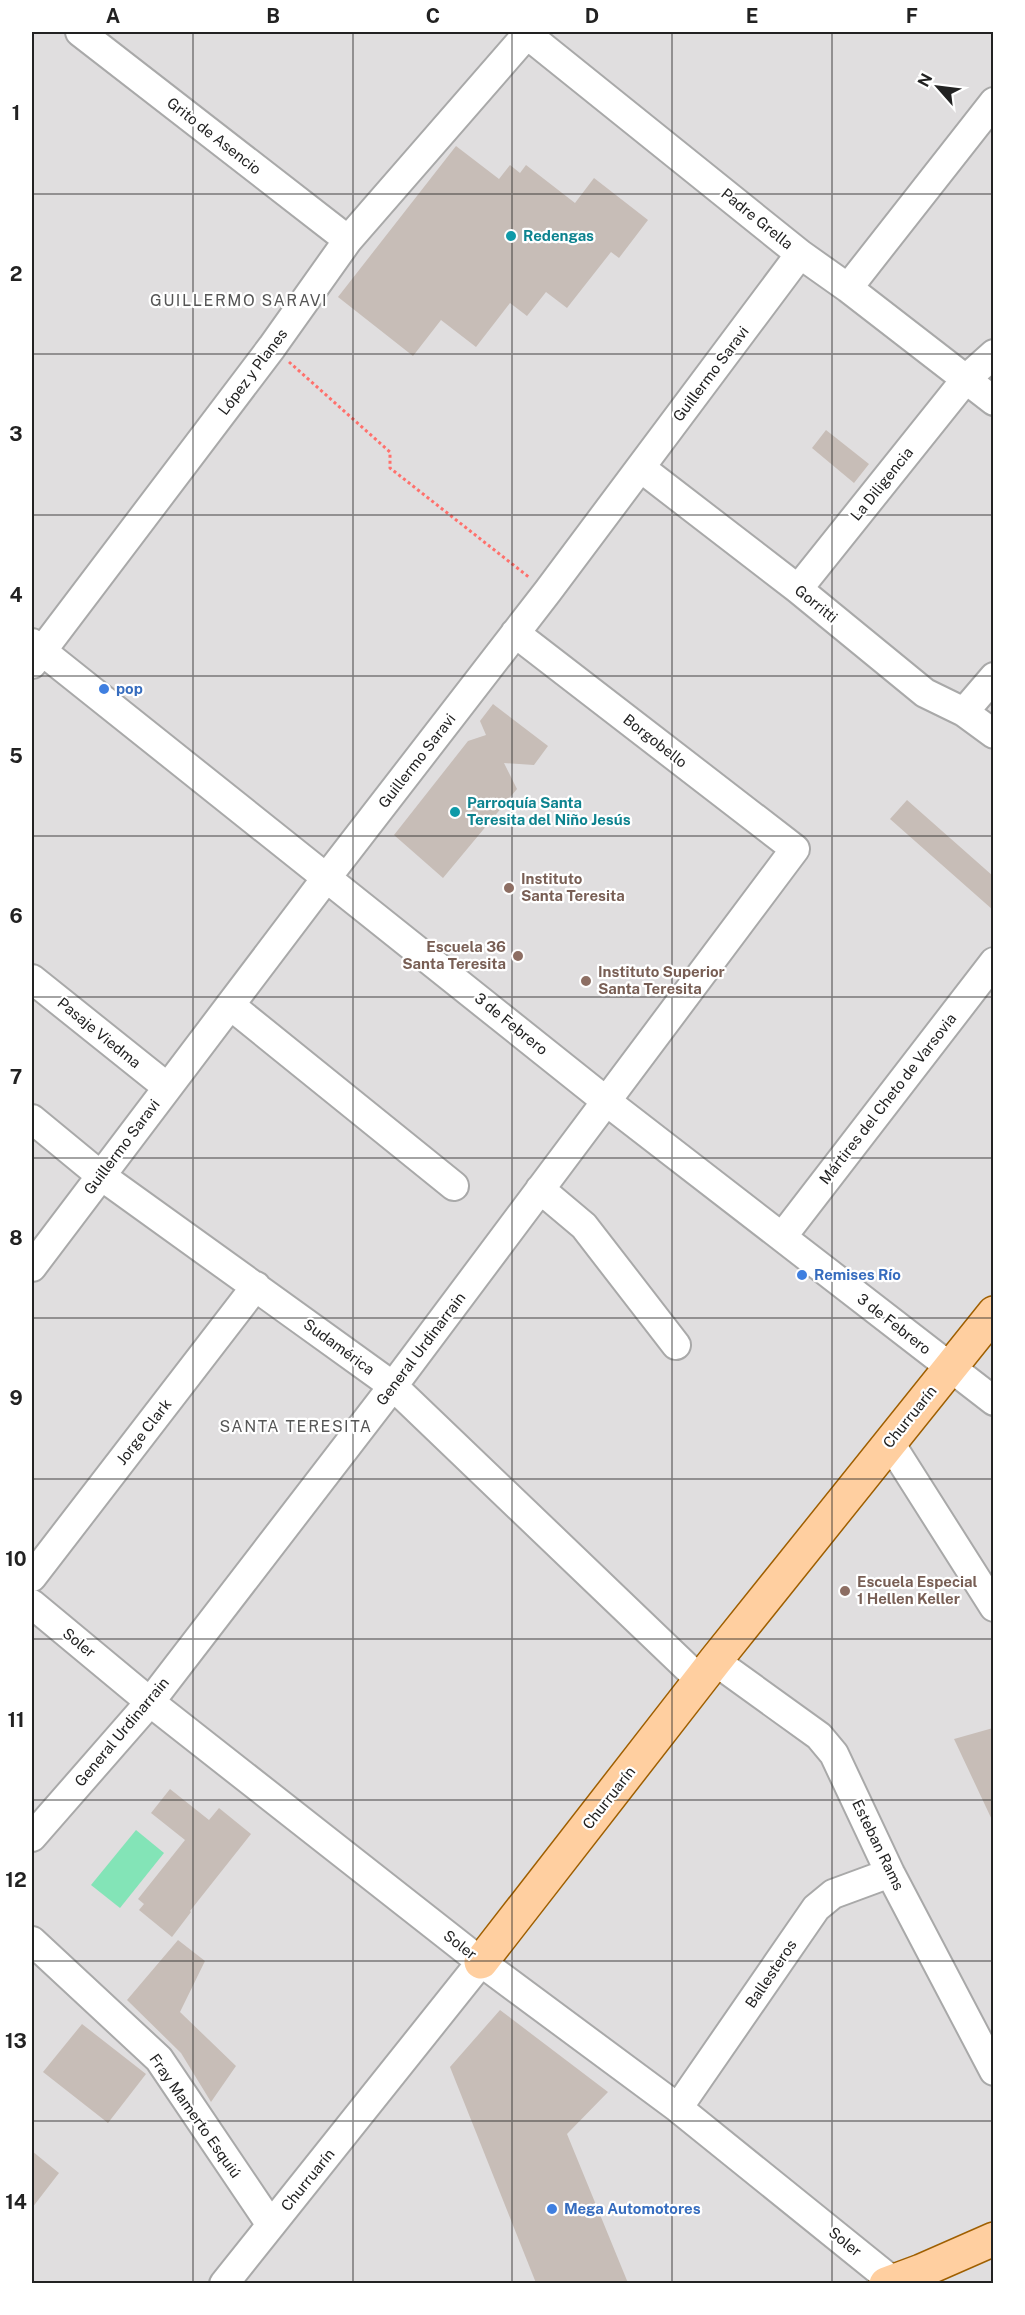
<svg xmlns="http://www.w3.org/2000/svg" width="1025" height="2315" font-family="'Public Sans',sans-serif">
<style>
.residential{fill:#e0dedf}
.pitch{fill:#83e4b7}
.building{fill:#c7bdb7}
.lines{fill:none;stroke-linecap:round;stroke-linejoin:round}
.minor-casing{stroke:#a9a9a9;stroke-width:32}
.major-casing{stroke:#9f5f00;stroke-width:36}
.path{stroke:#ff706c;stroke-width:3;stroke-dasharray:3 3;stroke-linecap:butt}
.minor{stroke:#fff;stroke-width:28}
.major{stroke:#ffcfa0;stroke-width:33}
.grid{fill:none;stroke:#222;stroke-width:1.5;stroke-opacity:0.55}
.culture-dot{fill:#0f9aa8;stroke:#fff;stroke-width:2}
.shop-dot{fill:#3f7fe0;stroke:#fff;stroke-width:2}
.education-dot{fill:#8d6e63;stroke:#fff;stroke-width:2}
.labels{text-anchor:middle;stroke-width:4.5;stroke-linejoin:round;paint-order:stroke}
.street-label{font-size:15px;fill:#222;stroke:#fff}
.culture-label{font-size:15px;font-weight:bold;fill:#0d838f;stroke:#fff;text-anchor:start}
.shop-label{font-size:15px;font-weight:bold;fill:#366cbe;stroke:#fff;text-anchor:start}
.education-label{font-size:15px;font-weight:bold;fill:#785e54;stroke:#fff;text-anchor:start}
.neighbourhood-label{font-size:16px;letter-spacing:1.5px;fill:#555;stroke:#fff}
.neatline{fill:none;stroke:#222;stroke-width:2}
.grid-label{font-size:20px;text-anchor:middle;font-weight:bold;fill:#222}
</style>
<rect width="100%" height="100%" fill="#f2eee8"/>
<path class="residential" d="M32,32H993V2283H32Z"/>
<path class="pitch" d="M136,1830L164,1853L120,1908L91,1885Z"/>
<path class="building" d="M456,146L499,179L510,165L520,173L526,165L575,203L594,178L648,220L619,258L611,252L567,308L546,292L527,316L510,303L476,347L441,320L413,356L338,297Z
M826,430L869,464L854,483L812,448Z
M493,704L548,746L534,765L504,763L517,789L443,878L394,835L468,741L486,735L480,721Z
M907,800L993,876V910L890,819Z
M993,1728V1822L954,1739Z
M170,1789L209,1820L219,1808L251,1834L190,1911L191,1912L172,1937L139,1910L144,1904L138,1899L185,1840L151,1813Z
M178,1940L205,1961L180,2012L236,2066L211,2102L181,2053L127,2000Z
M500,2010L608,2092L567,2134L628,2283H536L450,2067Z
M82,2024L146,2074L108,2123L43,2072Z
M32,2151L59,2173L32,2208Z"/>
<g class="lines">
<g class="minor-casing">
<path id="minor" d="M80,32L348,240
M524,32L800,254L848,288L994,401
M848,288L994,102
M641,468L798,589L925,693L964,712L994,734
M798,589L966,379L994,354
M32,643L606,1101L994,1401
M32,664L272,347L348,240L529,32
M964,712L994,677
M32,979L167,1087
M230,1005L454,1186
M32,1119L100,1175L393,1386L700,1680
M540,1189L584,1226L676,1345
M782,1237L994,962
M32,1267L327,877L548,591L800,254
M890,1443L994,1607
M32,1577L256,1286
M32,1604L150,1702L481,1962L678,2108L896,2284
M715,1661L819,1736L834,1754L890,1873L994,2071
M32,1837L150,1702L393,1386L795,849L515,633
M32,1941L159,2059L271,2225
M678,2108L816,1908L833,1894L890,1873
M224,2284L481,1962"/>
</g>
<g class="major-casing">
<path id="major" d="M481,1962L715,1661L994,1313
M886,2284L921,2271L994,2239"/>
</g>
<path class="path" d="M289,362L390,452V468L530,578"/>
<use href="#minor" class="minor"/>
<use href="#major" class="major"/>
</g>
<path class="grid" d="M193,32V2284M353,32V2284M512,32V2284M672,32V2284M832,32V2284M32,194H994M32,354H994M32,515H994M32,676H994M32,836H994M32,997H994M32,1158H994M32,1318H994M32,1479H994M32,1639H994M32,1800H994M32,1961H994M32,2121H994"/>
<g class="culture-dot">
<circle cx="511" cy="236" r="6"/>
<circle cx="455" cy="812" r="6"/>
</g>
<g class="shop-dot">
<circle cx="104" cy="689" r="6"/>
<circle cx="802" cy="1275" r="6"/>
<circle cx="552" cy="2209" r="6"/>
</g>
<g class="education-dot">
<circle cx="509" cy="888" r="6"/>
<circle cx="518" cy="956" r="6"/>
<circle cx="586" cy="981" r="6"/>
<circle cx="845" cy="1591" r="6"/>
</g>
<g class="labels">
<g class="street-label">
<text transform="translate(214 136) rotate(38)" y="5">Grito de Asencio</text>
<text transform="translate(757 219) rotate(39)" y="5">Padre Grella</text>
<text transform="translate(253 372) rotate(-53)" y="5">López y Planes</text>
<text transform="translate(711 374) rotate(-53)" y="5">Guillermo Saravi</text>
<text transform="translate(882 484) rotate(-51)" y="5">La Diligencia</text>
<text transform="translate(816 604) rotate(39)" y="5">Gorritti</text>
<text transform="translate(655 741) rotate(38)" y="5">Borgobello</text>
<text transform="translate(417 761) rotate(-52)" y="5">Guillermo Saravi</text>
<text transform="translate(511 1024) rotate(39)" y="5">3 de Febrero</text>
<text transform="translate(99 1033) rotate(39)" y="5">Pasaje Viedma</text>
<text transform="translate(888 1099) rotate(-52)" y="5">Mártires del Cheto de Varsovia</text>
<text transform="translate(122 1147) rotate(-53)" y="5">Guillermo Saravi</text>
<text transform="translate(894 1324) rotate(38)" y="5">3 de Febrero</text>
<text transform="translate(339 1347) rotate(36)" y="5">Sudamérica</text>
<text transform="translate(421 1349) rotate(-53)" y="5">General Urdinarrain</text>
<text transform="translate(910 1417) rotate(-51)" y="5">Churruarín</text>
<text transform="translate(144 1432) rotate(-52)" y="5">Jorge Clark</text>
<text transform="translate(79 1643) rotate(39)" y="5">Soler</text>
<text transform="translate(122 1732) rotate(-50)" y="5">General Urdinarrain</text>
<text transform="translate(609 1798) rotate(-52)" y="5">Churruarín</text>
<text transform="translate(878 1845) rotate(64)" y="5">Esteban Rams</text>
<text transform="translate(460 1945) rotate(38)" y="5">Soler</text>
<text transform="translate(771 1974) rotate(-56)" y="5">Ballesteros</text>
<text transform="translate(195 2116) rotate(55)" y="5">Fray Mamerto Esquiú</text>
<text transform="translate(308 2180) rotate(-51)" y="5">Churruarín</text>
<text transform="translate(845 2242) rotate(39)" y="5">Soler</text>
</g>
<g class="culture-label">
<text x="523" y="241">Redengas</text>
<text x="467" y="808">Parroquía Santa<tspan x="467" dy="17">Teresita del Niño Jesús</tspan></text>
</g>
<g class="shop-label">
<text x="116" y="694">pop</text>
<text x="814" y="1280">Remises Río</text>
<text x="564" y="2214">Mega Automotores</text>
</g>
<g class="education-label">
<text x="521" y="884">Instituto<tspan x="521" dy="17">Santa Teresita</tspan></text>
<text x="506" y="952" text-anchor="end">Escuela 36<tspan x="506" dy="17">Santa Teresita</tspan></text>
<text x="598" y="977">Instituto Superior<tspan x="598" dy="17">Santa Teresita</tspan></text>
<text x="857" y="1587">Escuela Especial<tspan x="857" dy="17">1 Hellen Keller</tspan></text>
</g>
<g class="neighbourhood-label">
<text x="239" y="306">GUILLERMO SARAVI</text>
<text x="296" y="1432">SANTA TERESITA</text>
</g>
</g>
<rect width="1025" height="2315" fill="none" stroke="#ffffff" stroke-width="66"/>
<g transform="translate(938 87) rotate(298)" stroke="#ffffff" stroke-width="4.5" paint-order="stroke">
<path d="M0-4.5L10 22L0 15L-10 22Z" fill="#222222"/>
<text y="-9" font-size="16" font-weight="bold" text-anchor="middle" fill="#222222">N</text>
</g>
<rect x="33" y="33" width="959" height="2249" class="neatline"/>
<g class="grid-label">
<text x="113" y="23">A</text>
<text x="273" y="23">B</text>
<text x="433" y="23">C</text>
<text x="592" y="23">D</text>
<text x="752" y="23">E</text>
<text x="912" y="23">F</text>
<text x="16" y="120">1</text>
<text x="16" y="281">2</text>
<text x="16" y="441">3</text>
<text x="16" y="602">4</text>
<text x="16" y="763">5</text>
<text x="16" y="923">6</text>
<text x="16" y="1084">7</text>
<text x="16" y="1245">8</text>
<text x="16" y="1405">9</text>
<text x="16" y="1566">10</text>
<text x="16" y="1727">11</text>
<text x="16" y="1887">12</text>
<text x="16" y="2048">13</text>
<text x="16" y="2209">14</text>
</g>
</svg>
